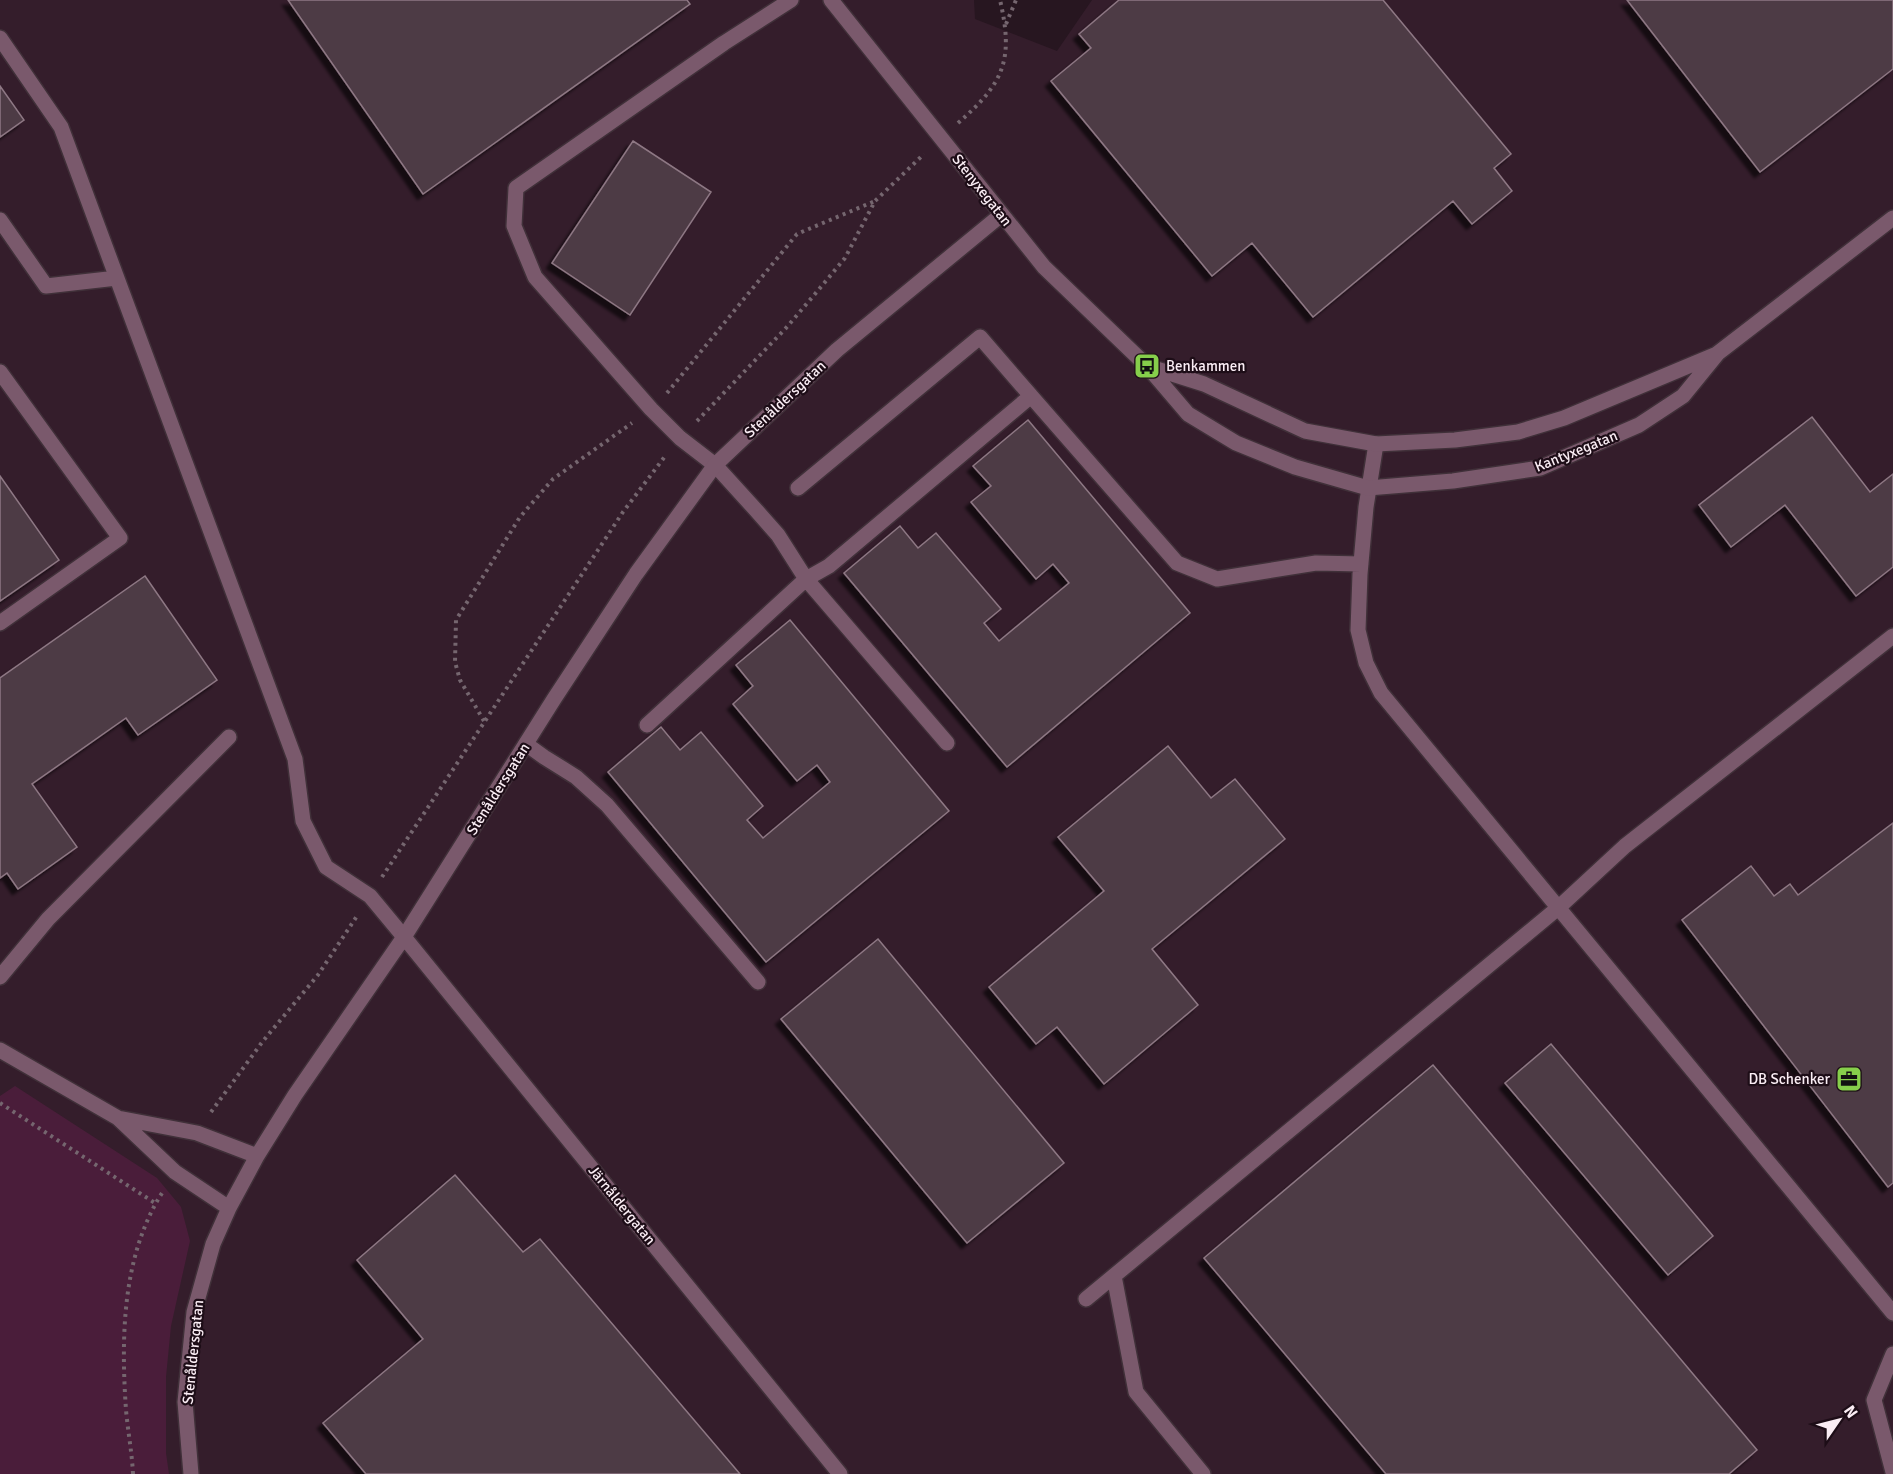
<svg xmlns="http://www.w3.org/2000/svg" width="1893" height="1474" font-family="Signika,sans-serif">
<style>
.built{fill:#341d2b}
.green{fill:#4a1d3a}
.building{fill:#4d3a45;stroke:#8e7884;stroke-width:1.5;filter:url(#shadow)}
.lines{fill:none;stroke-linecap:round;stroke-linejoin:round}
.service-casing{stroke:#403039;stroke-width:18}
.minor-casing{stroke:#403039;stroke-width:18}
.tertiary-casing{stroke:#403039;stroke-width:18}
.path{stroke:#75666f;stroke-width:4;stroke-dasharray:3 4.5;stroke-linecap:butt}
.service{stroke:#7a596c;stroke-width:15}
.minor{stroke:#7a596c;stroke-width:15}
.tertiary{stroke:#7a596c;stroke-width:15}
.labels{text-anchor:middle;stroke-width:4.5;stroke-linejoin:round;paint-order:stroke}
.street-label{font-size:15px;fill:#faedf4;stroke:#1d0d17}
.poi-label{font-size:15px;fill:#faedf4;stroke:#1d0d17;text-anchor:start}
</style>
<defs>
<filter id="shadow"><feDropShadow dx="-5.5" dy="5.5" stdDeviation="1.5" flood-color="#0009"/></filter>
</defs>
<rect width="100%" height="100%" fill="#271620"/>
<path class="built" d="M0,0H974L975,19L1057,51L1092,0H1893V1474H0Z"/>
<path class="green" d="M15,1086L157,1178L181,1207L190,1241L171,1326L166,1377V1453L169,1474H0V1096Z"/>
<path class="building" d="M288,0H687L690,4L423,194Z
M1119,0H1383L1511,154L1494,168L1512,191L1472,224L1453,201L1313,317L1252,243L1212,276L1051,81L1091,48L1079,34Z
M1627,0H1893V69L1760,172Z
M0,86L24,120L0,137Z
M633,141L711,192L630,315L552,263Z
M1812,417L1870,492L1893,474V567L1856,596L1785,505L1731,547L1699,505Z
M1028,420L1190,613L1007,767L844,573L900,526L918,548L936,533L1001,609L984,623L999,641L1069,583L1053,564L1036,579L971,502L991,486L973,466Z
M0,476L59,560L0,601Z
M145,576L217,680L138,735L126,718L32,784L77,847L18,889L7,873L0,878V678Z
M790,620L949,811L766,962L608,772L661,727L680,750L701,732L763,806L747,820L763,838L830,782L817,765L797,781L733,704L753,686L736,665Z
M1168,746L1211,798L1235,779L1285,839L1152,949L1198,1005L1104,1084L1057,1027L1036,1044L989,987L1104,891L1058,837Z
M1893,823V1183L1888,1187L1682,920L1751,866L1774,896L1790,884L1798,895Z
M878,939L1064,1163L967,1243L781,1019Z
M1551,1044L1713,1236L1668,1275L1505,1083Z
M1433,1065L1757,1450L1729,1474H1386L1204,1258Z
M455,1175L523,1252L540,1239L740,1474H366L323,1423L423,1339L357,1260Z"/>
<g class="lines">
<g class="service-casing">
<path id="service" d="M791,0L724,43L516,188L514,226L535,277L651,409L680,438L715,465L755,509L778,535L806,579L947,743
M0,38L61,127L295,759L303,821L326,867L370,896L404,937
M0,220L46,286L117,278
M0,372L120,538L0,623
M1031,396L1177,563L1217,579L1316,563L1361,564
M1376,444L1366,507L1360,574L1358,630L1366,663L1381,693L1893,1313
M647,725L806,579L829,566L1031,396L980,337L798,488
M526,744L544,757L576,777L607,805L758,982
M0,977L48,919L229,737
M1114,1276L1136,1392L1203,1474
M1086,1299L1558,908L1625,846L1893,636
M1893,1354L1874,1400L1893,1472"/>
</g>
<g class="minor-casing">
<path id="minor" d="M404,937L840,1474
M0,1050L118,1118L175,1172L229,1208
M118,1118L197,1133L257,1156
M191,1474L185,1402L194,1312L213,1244L229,1208L257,1156L295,1095L404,937L554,699L636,574L715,465L837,350L1001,215"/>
</g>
<g class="tertiary-casing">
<path id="tertiary" d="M831,0L1044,267L1147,366L1188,414L1236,443L1295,467L1368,488L1453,481L1540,468L1639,425L1683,396L1718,353L1893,218
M1147,366L1204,384L1305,431L1376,444L1455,440L1518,432L1564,418L1717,354"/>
</g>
<path class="path" d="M1006,24L1016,0
M958,123C1004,83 1014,60 1000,0
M667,393L797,234L875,201
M697,421L786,328L815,294L845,258L875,201L924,154
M484,721L460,680L455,662L456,620L520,517L553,479L632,423
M382,877L623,512L666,455
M0,1103L155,1203
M211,1112L263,1041L318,975L357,916
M133,1474C132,1453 128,1432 126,1410C121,1338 122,1256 162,1193"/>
<use href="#service" class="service"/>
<use href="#minor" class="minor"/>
<use href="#tertiary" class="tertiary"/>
</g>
<defs>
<g id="bus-square" transform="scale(1.35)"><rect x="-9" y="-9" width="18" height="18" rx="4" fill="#86cf4b" stroke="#1d0d17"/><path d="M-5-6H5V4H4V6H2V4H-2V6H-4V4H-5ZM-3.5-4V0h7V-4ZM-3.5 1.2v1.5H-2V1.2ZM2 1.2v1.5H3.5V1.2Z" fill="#111"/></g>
<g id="office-square" transform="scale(1.35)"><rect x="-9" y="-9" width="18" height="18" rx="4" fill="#86cf4b" stroke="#1d0d17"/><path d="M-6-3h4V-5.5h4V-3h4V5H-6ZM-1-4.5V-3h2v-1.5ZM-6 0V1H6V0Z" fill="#111"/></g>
</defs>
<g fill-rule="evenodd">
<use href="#bus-square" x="1147" y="366"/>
<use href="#office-square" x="1849" y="1079"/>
</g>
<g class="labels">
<g class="street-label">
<text transform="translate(982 190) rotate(52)" y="5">Stenyxegatan</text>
<text transform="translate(785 399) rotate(-43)" y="5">Stenåldersgatan</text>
<text transform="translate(1576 451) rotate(-22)" y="5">Kantyxegatan</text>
<text transform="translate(498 789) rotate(-58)" y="5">Stenåldersgatan</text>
<text transform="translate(622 1205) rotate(51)" y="5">Järnåldergatan</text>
<text transform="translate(193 1352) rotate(-84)" y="5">Stenåldersgatan</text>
</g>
<g class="poi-label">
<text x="1166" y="371">Benkammen</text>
<text x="1830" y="1084" text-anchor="end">DB Schenker</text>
</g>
</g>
<g transform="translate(1839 1420) rotate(55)" stroke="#1d0d17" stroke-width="4.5" paint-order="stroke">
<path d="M0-4.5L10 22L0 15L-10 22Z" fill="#faedf4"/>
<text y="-9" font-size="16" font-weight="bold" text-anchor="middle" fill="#faedf4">N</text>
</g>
</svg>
